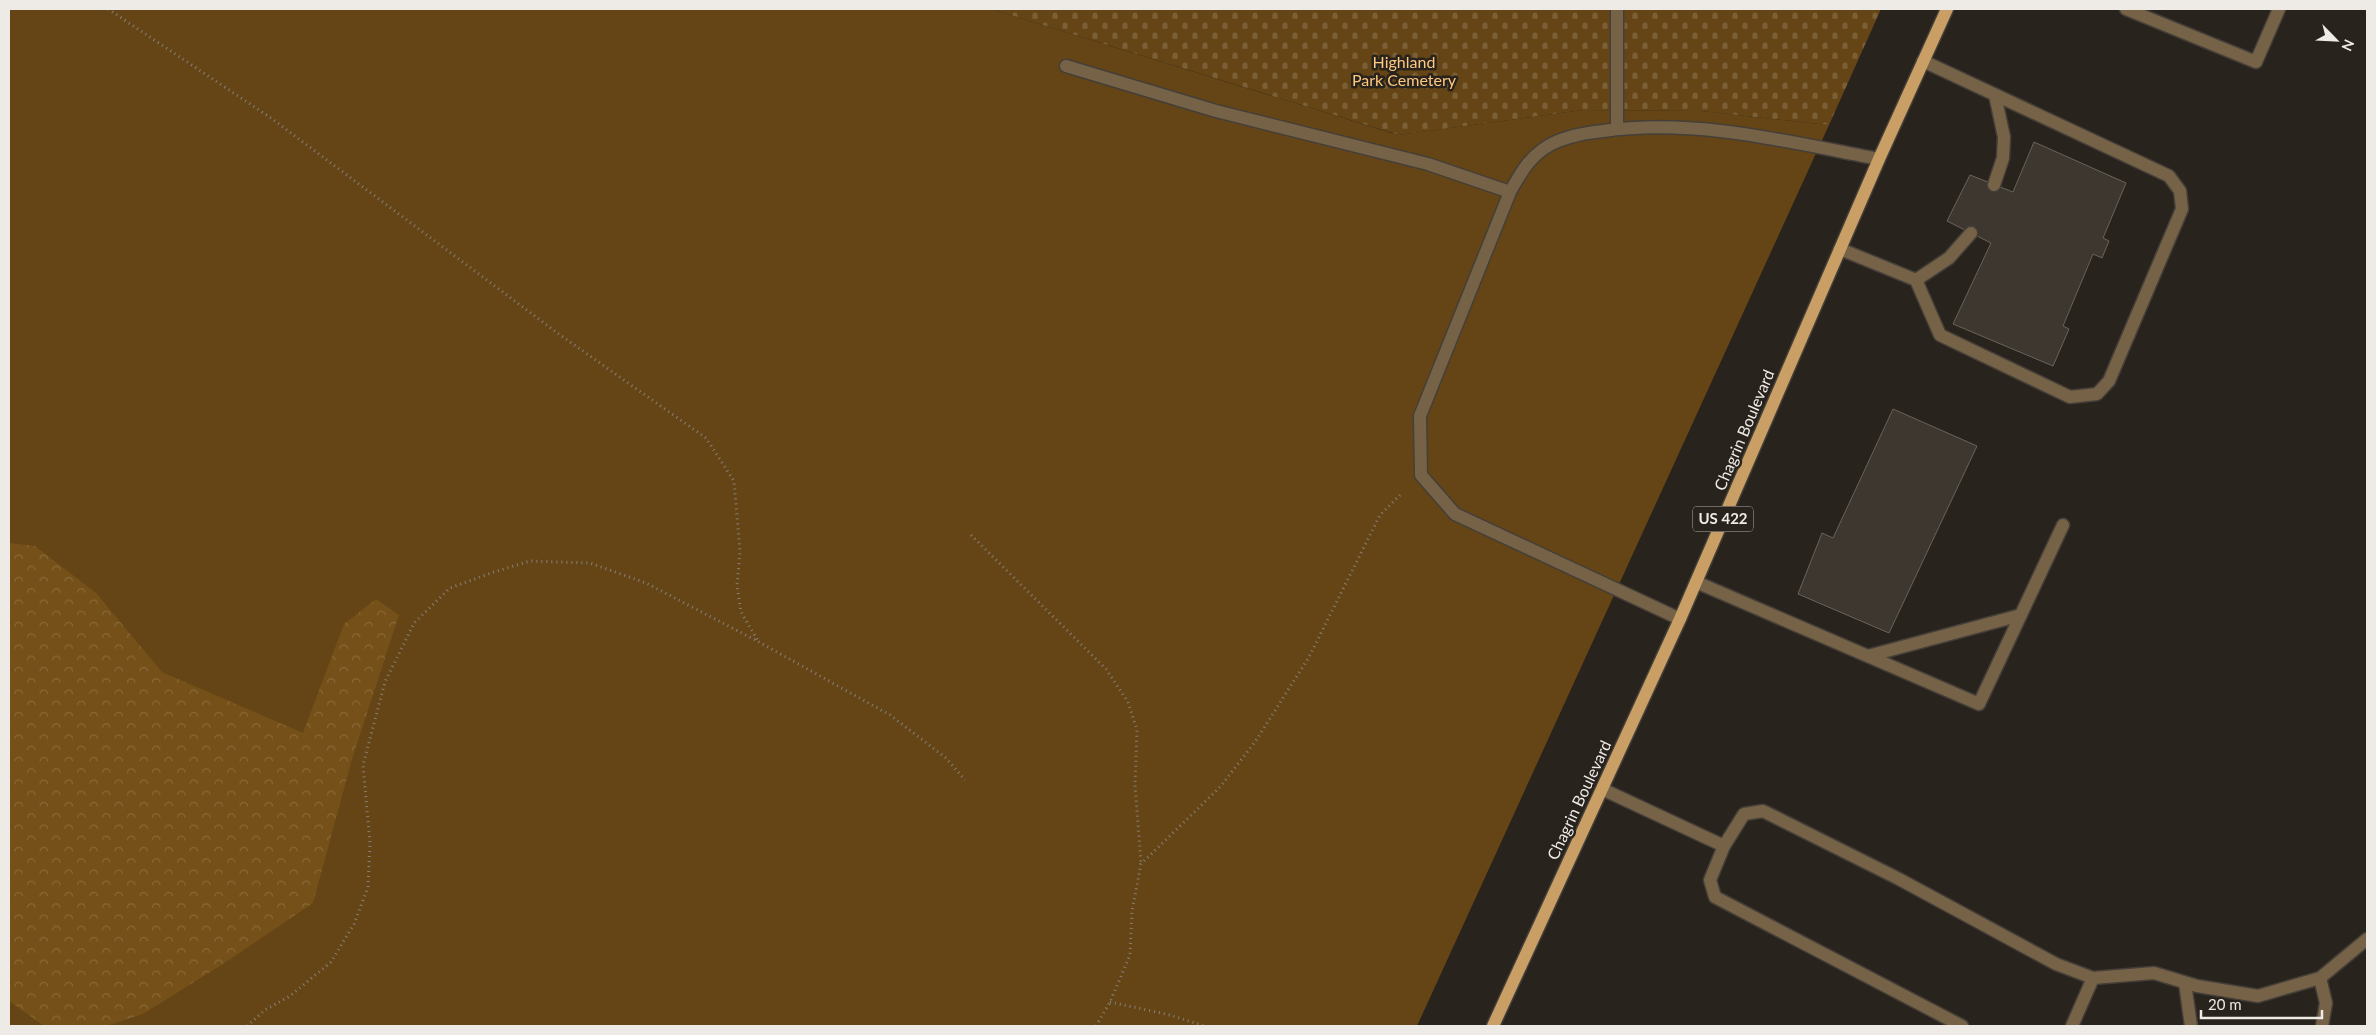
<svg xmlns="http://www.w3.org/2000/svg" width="2376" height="1035" font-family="Lato,sans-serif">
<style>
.green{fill:#654515}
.forest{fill:url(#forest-crowns)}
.cemetery{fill:url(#cemetery-stones)}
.building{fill:#3d3730;stroke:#69635a}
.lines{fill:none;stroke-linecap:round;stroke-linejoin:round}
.service-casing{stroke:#443f38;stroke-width:15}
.primary-casing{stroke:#443f38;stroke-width:15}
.path{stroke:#84807a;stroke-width:3;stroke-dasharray:1 4;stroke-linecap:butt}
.service{stroke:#766247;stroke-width:12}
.primary{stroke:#ca9f65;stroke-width:12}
.labels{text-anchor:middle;stroke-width:5;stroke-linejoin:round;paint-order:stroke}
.shield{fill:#28231c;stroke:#b3aea9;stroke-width:1}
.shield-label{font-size:15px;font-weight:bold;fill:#eeeae5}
.park-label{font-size:16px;fill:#fec87f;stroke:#28231c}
.street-label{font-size:16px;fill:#eeeae5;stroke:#28231c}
</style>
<defs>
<pattern id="forest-crowns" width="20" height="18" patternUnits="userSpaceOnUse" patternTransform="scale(1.25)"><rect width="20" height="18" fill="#755018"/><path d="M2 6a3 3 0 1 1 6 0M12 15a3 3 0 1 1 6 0" fill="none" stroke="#896939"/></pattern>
<pattern id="cemetery-stones" width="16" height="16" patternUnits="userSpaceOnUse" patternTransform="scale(1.25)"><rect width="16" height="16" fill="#654515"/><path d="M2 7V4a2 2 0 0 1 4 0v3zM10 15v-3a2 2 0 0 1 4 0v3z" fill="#7b6037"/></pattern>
</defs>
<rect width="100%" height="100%" fill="#28231c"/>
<path class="green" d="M9,9H991L1398,135L1583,110L1701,111L1829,125L1417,1026H9Z"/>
<path class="forest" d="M9,543L35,546L96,593L162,672L303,733L344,624L376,599L399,615L352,759L313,903L226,962L143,1014L106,1026H44L9,1001Z"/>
<path class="cemetery" d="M991,9H1881L1829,125L1701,111L1583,110L1399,135Z"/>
<path class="building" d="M2034,142L2126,183L2103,238L2109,241L2102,258L2093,254L2063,326L2069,329L2053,366L1953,324L1991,243L1947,221L1970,175L2013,192Z
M1893,409L1977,446L1889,633L1798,594L1822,533L1833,538Z"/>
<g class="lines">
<g class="service-casing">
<path id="service" d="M1617,9V129
M2126,9L2256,62L2279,9
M1066,66L1216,111L1428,164L1510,192
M1994,185L2003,158L2004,137L1995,95
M1840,249L1916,280L1940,335L2070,397L2097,394L2109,381L2182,209L2180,191L2169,176L1923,61
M1916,280L1949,258L1971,233
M1696,582L1979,704L2063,525
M1680,619L1455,514L1421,475L1420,416L1510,192C1519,176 1527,161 1542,150C1559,137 1583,133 1603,131C1697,118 1788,142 1879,159
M1868,656L2021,615
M1602,789L1724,846
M2320,978L2326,1003L2322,1026
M2185,983L2191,1026
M1962,1026L1715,897L1710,880L1724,846L1744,814L1763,811L1899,879L2056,964L2093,978L2154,973L2197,986L2258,996L2320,978L2367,939
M2072,1026L2093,978"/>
</g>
<g class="primary-casing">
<path id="primary" d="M1493,1026L1680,619L1879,159L1947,9"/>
</g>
<path class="path" d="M108,9L271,118L556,332L706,438L734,481L740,551L737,586L741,612L758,641
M971,535L1106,669L1128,702L1137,730L1135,785L1141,863
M1110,1002L1170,1015L1205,1026
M247,1026L265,1010L290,996L331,962L354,924L368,887L370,843L363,765L385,682L414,623L450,588L494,572L530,561L590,563L646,583L759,642L890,715L946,758L965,780
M1096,1026L1110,1002L1130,955L1132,911L1141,864L1220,787L1255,742L1309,657L1380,515L1400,495"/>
<use href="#service" class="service"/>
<use href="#primary" class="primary"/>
</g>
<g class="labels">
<rect class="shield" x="1693" y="506.5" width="60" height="25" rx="4"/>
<g class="shield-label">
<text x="1723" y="524">US 422</text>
</g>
<g class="park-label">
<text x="1404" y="68">Highland<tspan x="1404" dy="18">Park Cemetery</tspan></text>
</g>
<g class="street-label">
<text transform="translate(1744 430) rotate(-67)" y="6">Chagrin Boulevard</text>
<text transform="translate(1579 800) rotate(-65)" y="6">Chagrin Boulevard</text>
</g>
</g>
<rect width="2376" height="1035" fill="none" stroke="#eeeae5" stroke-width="20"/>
<g transform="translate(2336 40) rotate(114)" stroke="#28231c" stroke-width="4" paint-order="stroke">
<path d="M0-4L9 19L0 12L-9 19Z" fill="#eeeae5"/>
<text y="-8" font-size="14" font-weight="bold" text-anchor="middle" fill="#eeeae5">N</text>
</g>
<path d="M2201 1010v8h121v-8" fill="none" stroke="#eeeae5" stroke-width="2.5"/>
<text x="2208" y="1010" font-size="15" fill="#eeeae5" stroke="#28231c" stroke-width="4" paint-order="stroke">20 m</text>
</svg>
